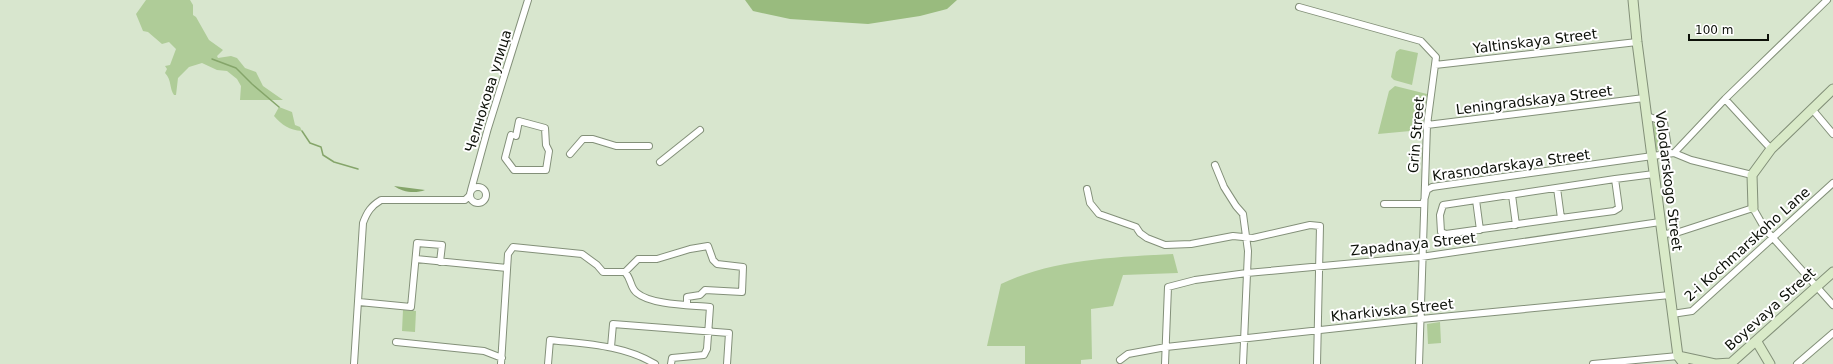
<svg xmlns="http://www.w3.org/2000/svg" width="1833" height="364" font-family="'DejaVu Sans',sans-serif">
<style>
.green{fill:#afcc98}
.forest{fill:#99bb7e}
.water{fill:#85a56a}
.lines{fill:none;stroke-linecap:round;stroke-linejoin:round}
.stream{stroke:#85a56a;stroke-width:1.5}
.street-casing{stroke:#839079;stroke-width:8}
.secondary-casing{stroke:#839079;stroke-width:11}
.street{stroke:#fff;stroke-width:6}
.secondary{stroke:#d9eac8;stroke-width:9}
.labels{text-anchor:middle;stroke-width:4;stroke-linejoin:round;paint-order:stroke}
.street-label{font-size:14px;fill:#0c1008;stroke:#fff}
</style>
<rect width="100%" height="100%" fill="#d8e6ce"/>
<path class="green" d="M146,0H190L193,5V15L196,17L209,40L223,50L217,56L218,58L231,56L237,58L245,68L256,72L263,86L283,100H240L241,86L237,79L227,71L217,70L202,63L189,67L178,78L176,95H174C169,88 172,80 165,73L167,69L165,66L170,65L176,49L169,42L162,44L148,32L143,31L136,14Z
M1400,49L1418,53L1412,85L1394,80L1391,77L1396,52Z
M1395,86L1427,94L1421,130L1378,134L1389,91Z
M279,107L292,112L295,125L300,127L302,131C289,130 282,125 274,116Z
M1653,123L1659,125L1663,153L1656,149Z
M1173,254L1178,273L1123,275L1113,306L1091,309L1092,359L1081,360V364H1025V346H987L1001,284C1053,259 1117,257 1173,254Z
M403,310L416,311L415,332L402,331Z
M1440,322L1441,343L1428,344L1427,324Z"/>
<path class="forest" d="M745,0H957L947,9L920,16L868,24L790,19L753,11Z"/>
<path class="water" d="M394,186L425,190C415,194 402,192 394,186Z"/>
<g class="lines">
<path class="stream" d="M212,59L236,68L252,84L279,107
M302,131L310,143L321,147L323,155L334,162L358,169"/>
<g class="street-casing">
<path id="street" d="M1299,7L1421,41L1436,57L1427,125L1419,364
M1435,65L1637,42
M1725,99L1771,149
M1812,109L1833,134
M1647,116L1664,122L1669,154
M1427,125L1644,98
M511,135L505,158L514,170H546L549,151L546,145L545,128L519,121L516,136
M1674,153L1725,99L1827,0
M570,154L583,139H593L616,146H649
M660,162L700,130
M1215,165L1224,187L1236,206L1243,214L1248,251L1243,364
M470 195a8 8 0 1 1 16 0a8 8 0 1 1-16 0Z
M1557,188L1561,218L1446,234L1441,232L1440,215L1443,205L1615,179L1654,174
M1087,189L1090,203L1099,214L1136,227L1140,233L1147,238L1165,245L1191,244L1233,236L1253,238L1310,225L1320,226L1317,364
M471,190L488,128L528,0
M1512,195L1516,225
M1476,200L1480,230
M1384,204H1423L1427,190L1432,187L1674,153L1691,160L1752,175
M1561,218L1614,211L1619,208L1615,179
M1662,234L1676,233L1753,208L1765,229L1833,305
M416,259L507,268
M625,272C632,280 630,288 637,293C651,305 691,305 710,307L707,349L704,355L672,358L671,364
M359,302L411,307L417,243L442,245L440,262
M1672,314L1692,311L1833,183
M396,342L484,351L502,358
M611,347L613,324L729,333L727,364
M1120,360L1128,354L1166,347L1421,319L1670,295
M354,364L363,223C367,212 371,206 381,200H465L470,195
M501,364L508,254L513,247L582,254L597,265L603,272H625L638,259H657L690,249L708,246L713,260L717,264L743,267L742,292L705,290L700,295L687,297V304
M548,364L550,340C586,344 624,345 655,364
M1165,364L1168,287L1195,280L1247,273L1421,257L1660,222
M1593,364L1678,356
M1797,364L1833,333"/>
</g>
<g class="secondary-casing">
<path id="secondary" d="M1633,0L1637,42L1678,356L1684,364
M1753,208L1752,175L1771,149L1833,89
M1757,342L1770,364
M1678,356L1715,364L1731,363L1833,272"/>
</g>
<use href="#street" class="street"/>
<use href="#secondary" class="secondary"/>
</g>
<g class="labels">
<g class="street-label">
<text transform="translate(1535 41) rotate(-7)" y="5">Yaltinskaya Street</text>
<text transform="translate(488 91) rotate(-73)" y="5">Челнокова улица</text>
<text transform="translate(1534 100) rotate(-7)" y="5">Leningradskaya Street</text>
<text transform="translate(1416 135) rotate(-85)" y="5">Grin Street</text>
<text transform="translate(1511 165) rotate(-8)" y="5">Krasnodarskaya Street</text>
<text transform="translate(1669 181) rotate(83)" y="5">Volodarskogo Street</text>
<text transform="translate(1413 244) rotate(-6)" y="5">Zapadnaya Street</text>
<text transform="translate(1747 244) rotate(-42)" y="5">2-i Kochmarskoho Lane</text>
<text transform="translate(1770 309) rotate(-42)" y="5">Boyevaya Street</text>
<text transform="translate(1392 310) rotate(-6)" y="5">Kharkivska Street</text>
</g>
</g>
<path d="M1689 34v6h79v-6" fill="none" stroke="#0c1008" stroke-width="2"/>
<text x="1695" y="34" font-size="12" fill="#0c1008" stroke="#ffffff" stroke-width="3" paint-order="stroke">100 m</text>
</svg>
